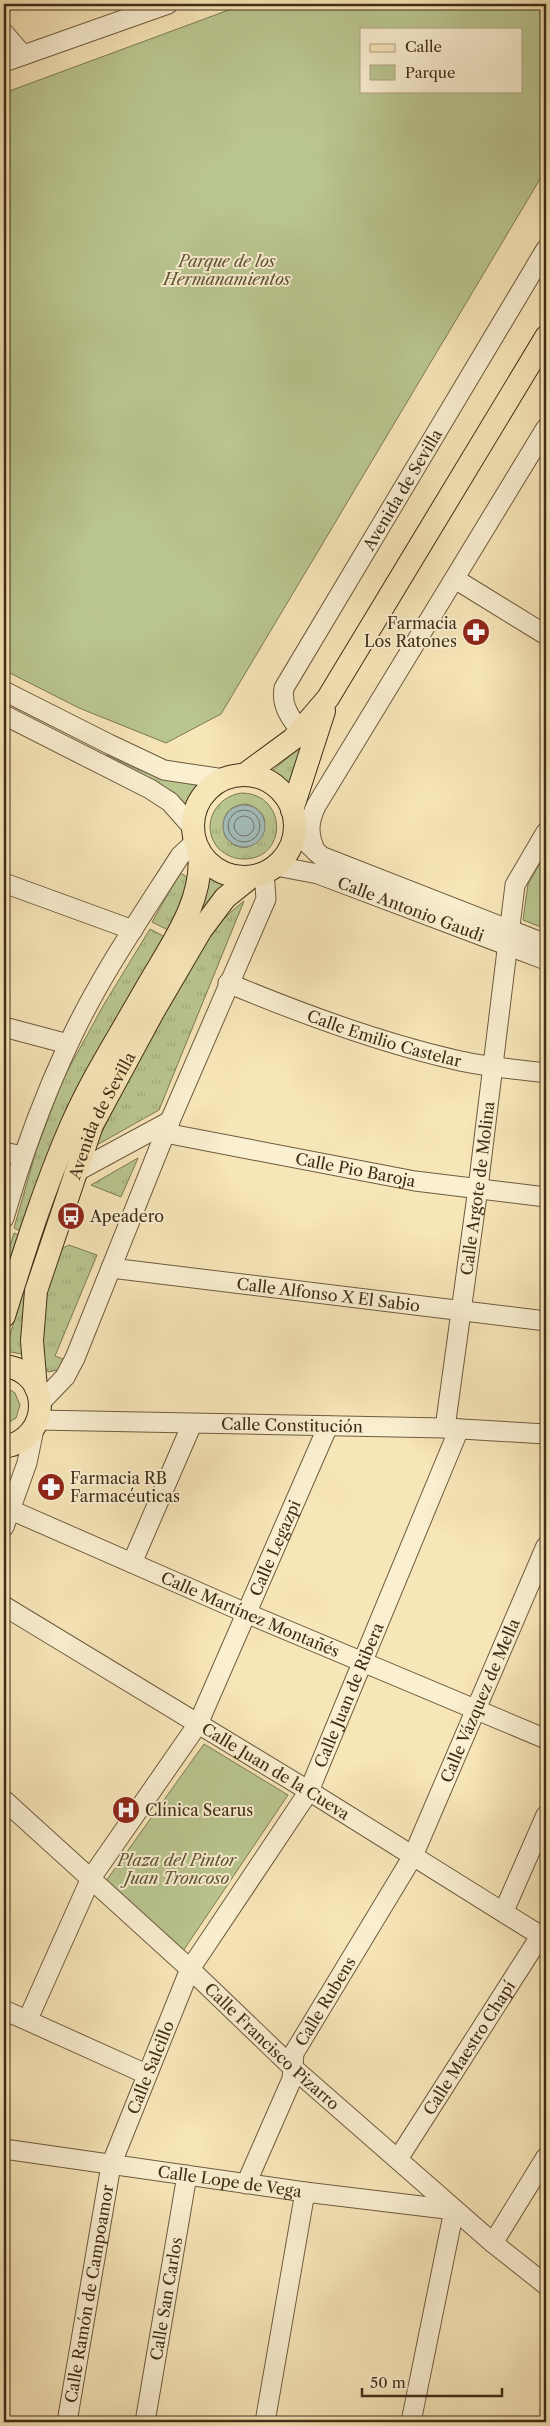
<svg xmlns="http://www.w3.org/2000/svg" width="550" height="2426" font-family="'Libre Caslon Text',serif">
<style>
.grass{fill:url(#grass-tufts);stroke:#7d7a53;fill-rule:evenodd}
.green{fill:#bac690;stroke:#7d7a53;fill-rule:evenodd}
.water{fill:#a4bcbb;stroke:#7c8379}
.lines{fill:none;stroke-linecap:round;stroke-linejoin:round}
.shore{stroke:#727468;stroke-width:1}
.minor-casing{stroke:#6e5b3e;stroke-width:21}
.major-casing{stroke:#402d16;stroke-width:24}
.minor{stroke:#faefd1;stroke-width:19}
.major{stroke:#f7e6b8;stroke-width:22}
.labels{text-anchor:middle;stroke-width:4;stroke-linejoin:round;paint-order:stroke}
.park-label{font-size:16px;font-style:italic;fill:#5e5334;stroke:#faefd1}
.street-label{font-size:16px;fill:#402d16;stroke:#faefd1}
.poi-label{font-size:16px;fill:#402d16;stroke:#faefd1;text-anchor:start}
</style>
<defs>
<pattern id="grass-tufts" width="24" height="20" patternUnits="userSpaceOnUse" patternTransform="scale(1.25)"><rect width="24" height="20" fill="#bac690"/><path d="M3 7l-1-3M5 7V3M7 7l1-3M15 17l-1-3M17 17v-4M19 17l1-3" fill="none" stroke="#a1aa7b"/></pattern>
</defs>
<rect width="100%" height="100%" fill="#f7e6b8"/>
<filter id="stains"><feTurbulence type="fractalNoise" baseFrequency=".004" numOctaves="4"/><feColorMatrix values="0 0 0 0 .2 0 0 0 0 .09 0 0 0 0 .02 0 0 0 .5 -.17"/></filter>
<radialGradient id="worn" r=".72"><stop offset=".6" stop-color="#630" stop-opacity="0"/><stop offset="1" stop-color="#630" stop-opacity=".3"/></radialGradient>
<path class="grass" d="M302,745L291,790L285,781L270,773Z
M107,755C138,770 168,785 204,782L196,791L188,807L175,793L106,757Z
M242,793C288,794 288,860 243,859C234,859 226,855 219,849C199,827 215,796 242,793ZM245,804C286,812 254,867 228,840C220,832 222,812 234,807C237,805 242,805 245,804Z
M180,873L189,878L170,931L152,922Z
M207,873L217,880L228,884L193,919Z
M244,901L159,1110L95,1146C117,1100 140,1056 165,1011C187,971 207,929 244,901Z
M150,929L165,937L21,1231L14,1228L36,1151L63,1079L103,1006Z
M138,1158L121,1197L91,1185Z
M14,1233L19,1235L4,1286V1265Z
M39,1241L41,1242L22,1354L5,1351Z
M69,1245L97,1255L55,1356L63,1359L58,1370L48,1372C38,1360 40,1308 44,1292C48,1278 55,1263 61,1249Z
M4,1386L15,1393L20,1405L16,1418L4,1425Z"/>
<path class="green" d="M245,4H546V169L221,714L166,743L79,708L4,670V93ZM361,29H521V91H361Z
M546,853V929L523,920L528,884Z
M204,1744L288,1795L183,1951L106,1881Z"/>
<path class="water" d="M223 826a21 21 0 1 1 42 0a21 21 0 1 1-42 0Z"/>
<g class="lines">
<path class="shore" d="M228 826a16 16 0 1 1 32 0a16 16 0 1 1-32 0Z
M234 826a10 10 0 1 1 20 0a10 10 0 1 1-20 0Z"/>
<g class="minor-casing">
<g id="minor">
<path d="M4,33L23,55"/>
<path d="M4,62L168,4"/>
<path d="M455,579L546,635"/>
<path d="M4,691L109,744L164,770L224,779"/>
<path d="M4,715L150,789L170,802L193,828"/>
<path id="s1" d="M301,731C290,718 281,705 284,688L546,249"/>
<path d="M295,822L308,844L321,856L546,944"/>
<path d="M316,852C308,835 308,823 316,806L546,428"/>
<path id="s2" d="M276,866L318,874L546,960"/>
<path d="M4,883L133,930"/>
<path id="s3" d="M228,983C302,1014 377,1042 456,1060C485,1067 516,1069 546,1073"/>
<path d="M4,1027L68,1044"/>
<path id="s4" d="M165,1133L415,1181L546,1197"/>
<path d="M4,1152L22,1156"/>
<path d="M74,1173L170,1121"/>
<path d="M4,1218C21,1159 42,1101 68,1045C98,979 141,917 180,856L195,842"/>
<path id="s5" d="M111,1268L546,1321"/>
<path d="M40,1403L65,1377L75,1358L170,1121L266,899L264,872"/>
<path id="s6" d="M38,1420L445,1428L546,1434"/>
<path id="s7" d="M445,1428L478,1188L515,885L546,832"/>
<path id="s8" d="M11,1510L246,1613L546,1739"/>
<path d="M4,1527L27,1463L34,1429"/>
<path d="M132,1563L192,1424"/>
<path id="s9" d="M4,1606L309,1791L546,1939"/>
<path id="s10" d="M4,1800L190,1969L292,2067L493,2243L546,2285"/>
<path d="M504,1911L546,1815"/>
<path d="M4,2010L146,2074"/>
<path id="s11" d="M28,2019L91,1878L198,1724L328,1426"/>
<path id="s12" d="M4,2149L305,2192L454,2210"/>
<path id="s13" d="M398,2159L541,1935"/>
<path id="s14" d="M246,2184L292,2079L294,2053L413,1856L546,1546"/>
<path d="M493,2243L546,2157"/>
<path id="s15" d="M67,2422L111,2165L190,1969L309,1791L459,1429"/>
<path id="s16" d="M145,2422L187,2175"/>
<path d="M265,2422L305,2192"/>
<path d="M411,2422L454,2210"/>
</g>
</g>
<g class="major-casing">
<g id="major">
<circle cx="244" cy="826" r="51"/>
<path d="M244,775L293,739L328,698L546,337"/>
<path d="M292,810L324,711"/>
<path d="M4,1316C24,1252 44,1188 71,1126C92,1078 121,1033 147,987C170,946 205,901 199,851"/>
<path d="M4,1366C52,1371 52,1439 4,1447"/>
<path id="s17" d="M36,1388L32,1341L36,1291L92,1125L153,1012L201,930L225,898L251,877"/>
</g>
</g>
<use href="#minor" class="minor"/>
<use href="#major" class="major"/>
</g>
<defs>
<g id="pharmacy-disc" transform="scale(1.4375)"><circle r="9.5" fill="#8f2418" stroke="#faefd1"/><path d="M-2-6h4v4h4v4h-4v4h-4v-4h-4v-4h4Z" fill="#fff"/></g>
<g id="bus-disc" transform="scale(1.4375)"><circle r="9.5" fill="#8f2418" stroke="#faefd1"/><path d="M-5-6H5V4H4V6H2V4H-2V6H-4V4H-5ZM-3.5-4V0h7V-4ZM-3.5 1.2v1.5H-2V1.2ZM2 1.2v1.5H3.5V1.2Z" fill="#fff"/></g>
<g id="hospital-disc" transform="scale(1.4375)"><circle r="9.5" fill="#8f2418" stroke="#faefd1"/><path d="M-5-5h3v3.5h4V-5h3V5h-3V1.5h-4V5h-3Z" fill="#fff"/></g>
</defs>
<g fill-rule="evenodd">
<use href="#pharmacy-disc" x="476" y="632"/>
<use href="#bus-disc" x="71" y="1216"/>
<use href="#pharmacy-disc" x="51" y="1487"/>
<use href="#hospital-disc" x="126" y="1810"/>
</g>
<g class="labels">
<g class="park-label">
<text x="227" y="267">Parque de los<tspan x="227" dy="18">Hermanamientos</tspan></text>
<text x="177" y="1866">Plaza del Pintor<tspan x="177" dy="18">Juan Troncoso</tspan></text>
</g>
<g class="street-label">
<text dy="6" stroke="none"><textPath href="#s1" startOffset="279">Avenida de Sevilla</textPath></text>
<text dy="6" stroke="none"><textPath href="#s2" startOffset="142">Calle Antonio Gaudi</textPath></text>
<text dy="6" stroke="none"><textPath href="#s3" startOffset="166">Calle Emilio Castelar</textPath></text>
<text dy="6" stroke="none"><textPath href="#s17" startOffset="285">Avenida de Sevilla</textPath></text>
<text dy="6" stroke="none"><textPath href="#s4" startOffset="194">Calle Pio Baroja</textPath></text>
<text dy="6" stroke="none"><textPath href="#s7" startOffset="242">Calle Argote de Molina</textPath></text>
<text dy="6" stroke="none"><textPath href="#s5" startOffset="219">Calle Alfonso X El Sabio</textPath></text>
<text dy="6" stroke="none"><textPath href="#s6" startOffset="254">Calle Constitución</textPath></text>
<text dy="6" stroke="none"><textPath href="#s11" startOffset="534">Calle Legazpi</textPath></text>
<text dy="6" stroke="none"><textPath href="#s8" startOffset="261">Calle Martínez Montañés</textPath></text>
<text dy="6" stroke="none"><textPath href="#s15" startOffset="790">Calle Juan de Ribera</textPath></text>
<text dy="6" stroke="none"><textPath href="#s14" startOffset="540">Calle Vázquez de Mella</textPath></text>
<text dy="6" stroke="none"><textPath href="#s9" startOffset="318">Calle Juan de la Cueva</textPath></text>
<text dy="6" stroke="none"><textPath href="#s14" startOffset="201">Calle Rubens</textPath></text>
<text dy="6" stroke="none"><textPath href="#s10" startOffset="364">Calle Francisco Pizarro</textPath></text>
<text dy="6" stroke="none"><textPath href="#s13" startOffset="132">Calle Maestro Chapí</textPath></text>
<text dy="6" stroke="none"><textPath href="#s15" startOffset="366">Calle Salcillo</textPath></text>
<text dy="6" stroke="none"><textPath href="#s12" startOffset="228">Calle Lope de Vega</textPath></text>
<text dy="6" stroke="none"><textPath href="#s15" startOffset="130">Calle Ramón de Campoamor</textPath></text>
<text dy="6" stroke="none"><textPath href="#s16" startOffset="125">Calle San Carlos</textPath></text>
</g>
<g class="poi-label">
<text x="457" y="629" text-anchor="end">Farmacia<tspan x="457" dy="18">Los Ratones</tspan></text>
<text x="90" y="1222">Apeadero</text>
<text x="70" y="1484">Farmacia RB<tspan x="70" dy="18">Farmacéuticas</tspan></text>
<text x="145" y="1816">Clínica Searus</text>
</g>
</g>
<rect width="550" height="2426" fill="none" stroke="#f7e6b8" stroke-width="20"/>
<rect x="5" y="5" width="540" height="2416" fill="none" stroke="#402d16" stroke-width="2.5"/>
<rect x="10" y="10" width="530" height="2406" fill="none" stroke="#402d16"/>
<rect x="360" y="28" width="162" height="65" fill="#faefd1" stroke="#b0a186"/>
<rect x="370" y="44" width="25" height="8" fill="#f7e6b8" stroke="#b0a186"/>
<text x="405" y="52" font-size="15" fill="#402d16">Calle</text>
<rect x="370" y="65" width="25" height="15" fill="#bac690" stroke="#b0a186"/>
<text x="405" y="78" font-size="15" fill="#402d16">Parque</text>
<path d="M362 2388v8h140v-8" fill="none" stroke="#402d16" stroke-width="2.5"/>
<text x="370" y="2388" font-size="15" fill="#402d16" stroke="#faefd1" stroke-width="4" paint-order="stroke">50 m</text>
<rect width="100%" height="100%" filter="url(#stains)"/>
<rect width="100%" height="100%" fill="url(#worn)"/>
</svg>
